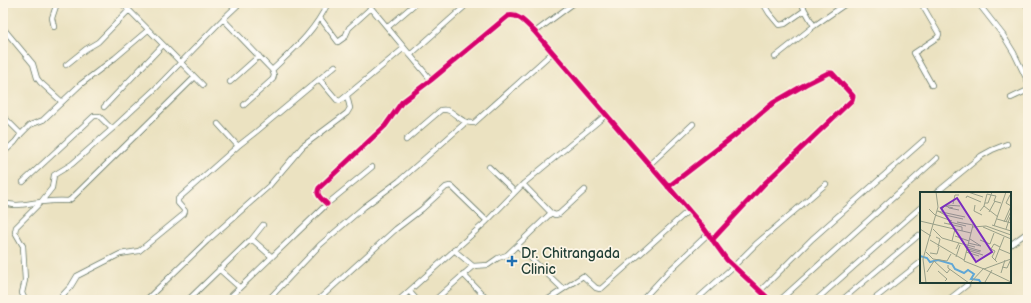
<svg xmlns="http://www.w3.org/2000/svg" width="1031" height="303" font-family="'Balsamiq Sans',sans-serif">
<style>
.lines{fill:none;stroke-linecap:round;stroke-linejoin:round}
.street-casing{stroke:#667765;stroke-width:6}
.street{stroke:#fff;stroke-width:4.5}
.cycleway-casing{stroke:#fcf5e5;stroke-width:8}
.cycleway{stroke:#d6006c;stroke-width:5}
.poi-dot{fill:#1f6fb2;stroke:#fcf5e5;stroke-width:1.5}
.labels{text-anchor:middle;stroke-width:3.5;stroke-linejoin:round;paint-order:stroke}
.poi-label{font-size:14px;fill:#1f3d34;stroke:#fcf5e5;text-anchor:start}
.inset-river{fill:none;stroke:#60a7d6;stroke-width:2}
.inset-road{fill:none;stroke:#99a089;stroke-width:1}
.view{fill:#7b2cbf;fill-opacity:0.15;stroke:#7b2cbf;stroke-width:2}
.inset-edge{fill:none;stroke:#1f3d34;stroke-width:2}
</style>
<rect width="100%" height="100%" fill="#fcf5e5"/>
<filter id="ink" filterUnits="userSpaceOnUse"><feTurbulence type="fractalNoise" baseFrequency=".025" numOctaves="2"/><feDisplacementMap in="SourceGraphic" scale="8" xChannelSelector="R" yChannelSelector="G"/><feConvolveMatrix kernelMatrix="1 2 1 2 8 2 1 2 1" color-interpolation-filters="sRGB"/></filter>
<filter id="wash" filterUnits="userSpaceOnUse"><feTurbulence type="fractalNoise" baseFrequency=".012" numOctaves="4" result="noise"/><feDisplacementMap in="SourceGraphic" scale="16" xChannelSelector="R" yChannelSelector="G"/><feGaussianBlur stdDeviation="0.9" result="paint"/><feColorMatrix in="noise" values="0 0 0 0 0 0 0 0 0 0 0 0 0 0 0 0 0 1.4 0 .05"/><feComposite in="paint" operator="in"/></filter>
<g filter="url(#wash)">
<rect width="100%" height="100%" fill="#ebe2c1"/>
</g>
<g filter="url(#ink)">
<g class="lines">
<g class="street-casing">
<path id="street" d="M121,3L129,10L203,85
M367,3L431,80
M763,3L769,13L779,25L785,24L805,10
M801,3L814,26
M921,3L939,34L938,37L914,53L932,85
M978,3L1003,35L1014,53L1028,82
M1025,3L1028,7
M223,19L272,70L274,75L273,79L244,105
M321,19L338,42L345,37L349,28L371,8
M54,27L52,18L57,3
M388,27L416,3
M3,28L33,64L37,78L40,82L62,102
M535,32L574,3
M410,55L464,7
M775,57L814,26L847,3
M66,65L86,49L98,42L129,10
M272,70C295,48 314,32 328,3
M320,80L337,100L340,101L404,48
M230,82L259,56
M1011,98L1028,90
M104,107L163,45
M3,116L21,134
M218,124L238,146
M406,140L441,110C454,107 458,124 474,123L553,52
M3,153L15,142L21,134L30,125L43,120L81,84L115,58L148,30
M649,165L693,124
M489,167L515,192
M23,182L94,116H99L112,129
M523,184L551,213L555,215L559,214L585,190
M668,187L734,136L773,103L806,84L828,73H832L853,96L852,100L765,183L712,240
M936,193L981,156L992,150L1007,144
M3,202C15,208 29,203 41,202C50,201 59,200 68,201L71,199L195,77
M327,204C322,199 315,195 319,188L385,126L402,102L431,80L508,16C519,13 528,26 535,32L703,227L727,260L770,300
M251,240L263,225
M1010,245L1028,232
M518,246L563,289
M454,250L473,266L488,265L498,258L507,255L551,213
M219,269L239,287
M463,274L488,300
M409,291L417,300
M760,291L812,239L924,140
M25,300L22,293L25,280L23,246L15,232L16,227L41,202L52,188L54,175L72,164L112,129L154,90L223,19L240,3
M58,300L71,286L77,276L120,254L139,251L184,214L185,211L178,203V199L238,146L257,131L335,66
M146,300L207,241L269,186L303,146L347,113L350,108L347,96
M188,300L249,241H254L272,257
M227,300L327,204L372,167
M268,300L320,245L364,207L399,181L465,123
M318,300L396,229L422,209L446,187L450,186L452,187L487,221
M399,300L487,221L523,184L606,115
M435,300L473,266
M478,300L484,295
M547,300L583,276L596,288L600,289L602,288L689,210
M642,300L669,271L708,234
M696,300L734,266L756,244L826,184
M780,300L937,158
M816,300L921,207
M842,300L919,235
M873,300L921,262
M948,300L967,285"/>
</g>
<use href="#street" class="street"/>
<g class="cycleway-casing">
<path id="cycleway" d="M668,187L734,136L773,103L806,84L828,73H832L853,96L852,100L765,183L712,240
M327,204C322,199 315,195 319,188L385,126L402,102L431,80L508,16C519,13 528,26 535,32L703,227L727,260L770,300"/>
</g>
<use href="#cycleway" class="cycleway"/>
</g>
</g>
<path class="poi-dot" d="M510 255h4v4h4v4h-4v4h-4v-4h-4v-4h4z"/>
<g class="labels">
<g class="poi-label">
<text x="521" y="258">Dr. Chitrangada<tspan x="521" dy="16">Clinic</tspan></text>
</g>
</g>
<g transform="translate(920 192)">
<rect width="91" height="91" fill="#ebe2c1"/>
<path class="inset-river" d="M0,64L7,66L10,70L18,68L32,72L35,77L44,81L48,78L54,82L51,87L59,88L61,91"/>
<path class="inset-road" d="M48,0L63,5M46,6L47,4L61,10M65,11H68L71,3L76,4L74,9L81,11M33,12L35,3H39M55,13L54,19L62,23M64,14L67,2L71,3L72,0M9,17L15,23L32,29M21,18L25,14L33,16M39,18L29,16L26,13L40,14M17,19L45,25M18,19L25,23L43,27M60,19L64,14L78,25M69,20L75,9M77,27L91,31M0,29L51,41M37,30L53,33L44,69L64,77L91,67M84,30L91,14L86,11L90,3M86,30L91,19M24,31L42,35V39M29,32L30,30L46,34M72,33L91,39M74,34L86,0M53,35L66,34L91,43M63,35L91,47M0,37L11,44M13,37L22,46L39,51L36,57M86,37L90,25M35,44L49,49M16,45L20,47L18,55M10,48L44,68M60,48L70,52L74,41M32,49L35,37M39,51L55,55M48,51L61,54L50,47M47,55L61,59M48,57L60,60M79,57L91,62M47,58L63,63M6,60L13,67L27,69L31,62M46,60L59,64M10,61L17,62L19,55M36,65L40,53M75,68L84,45M77,70L72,65L75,59L71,57L74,52L80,55M28,73V76L49,91M82,75L87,76L91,67M64,77L91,90M18,79L27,87L25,89M7,80L14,69L27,81L30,77M81,81L85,68M65,90L72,78M6,91L3,67L18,15L16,0M50,91L64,76"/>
<path class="view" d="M37,6L72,60L56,70L21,16Z"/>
<rect width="91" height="91" class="inset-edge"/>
</g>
<rect width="1031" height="303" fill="none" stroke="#fcf5e5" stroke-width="16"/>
</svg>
